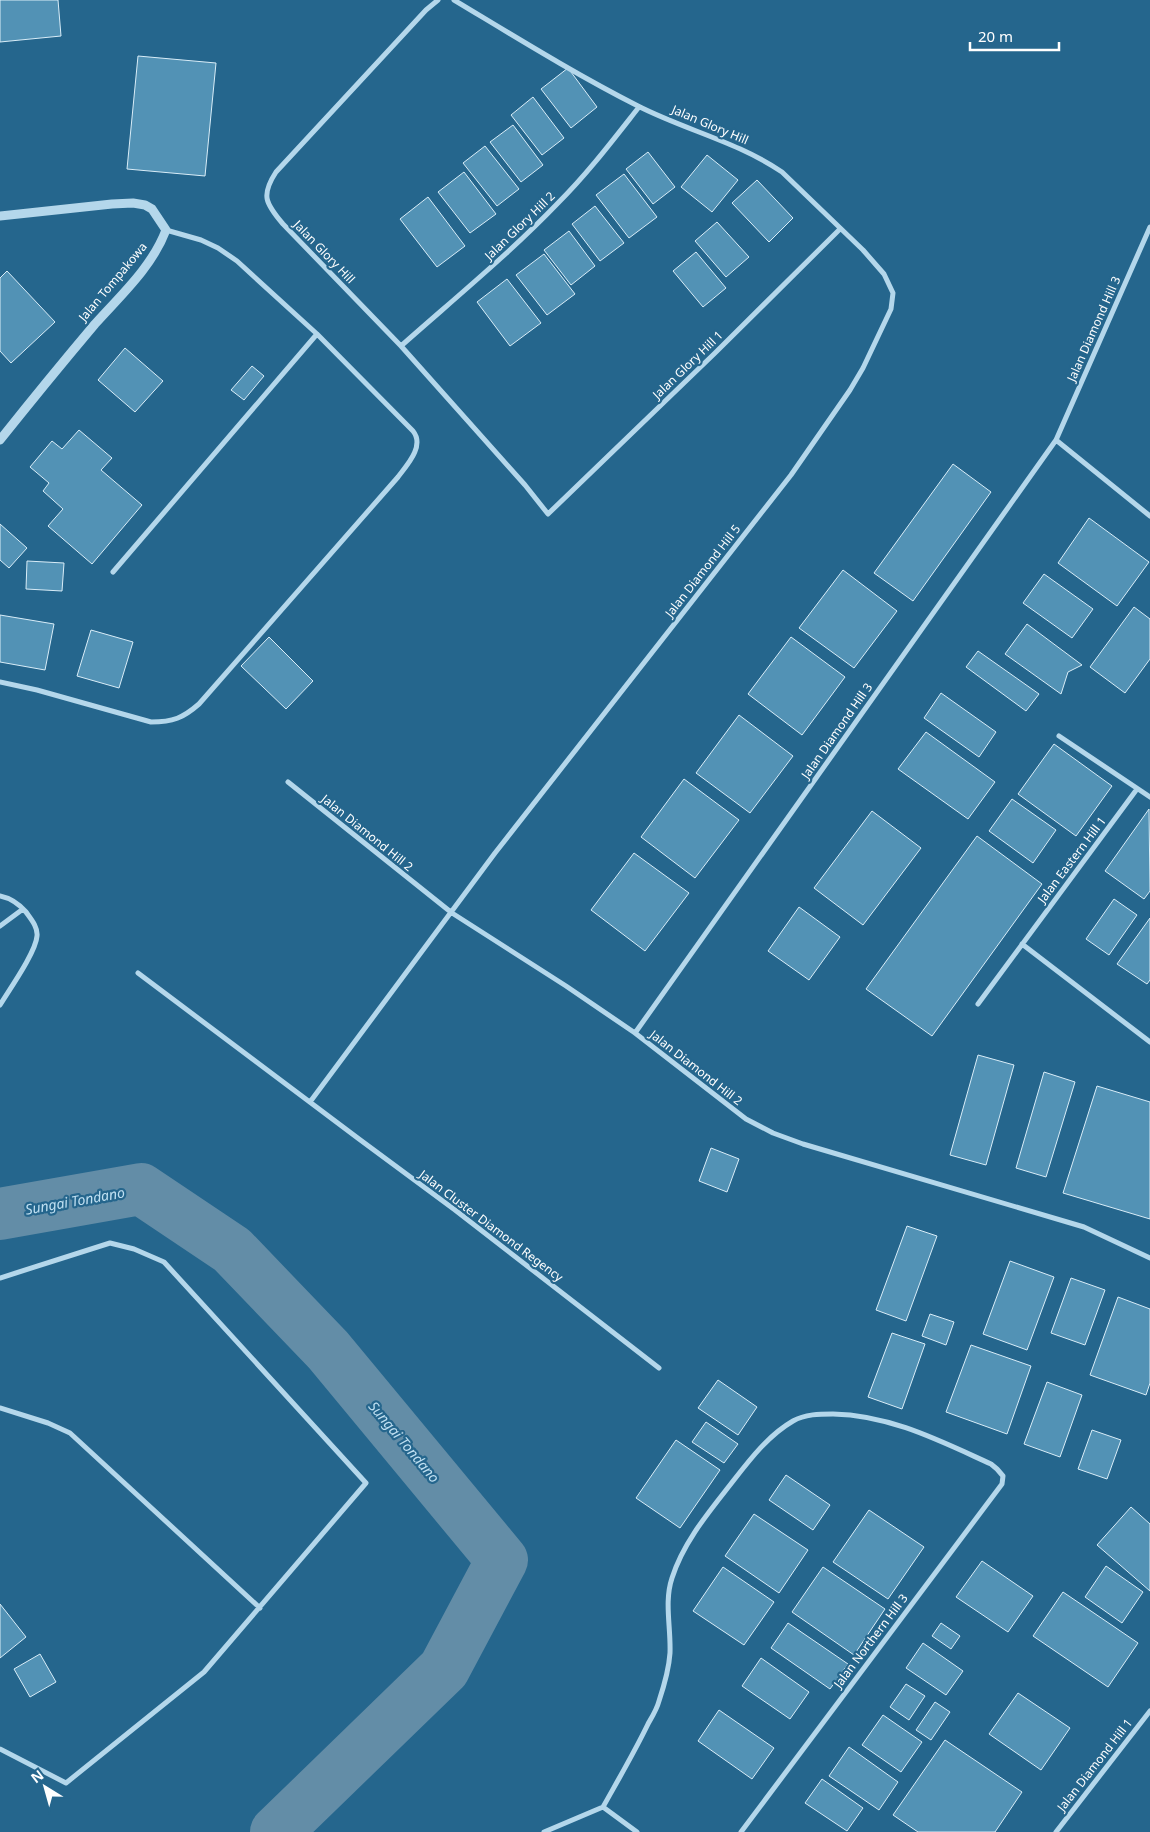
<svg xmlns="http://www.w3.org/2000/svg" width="1150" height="1832" font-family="'Noto Sans',sans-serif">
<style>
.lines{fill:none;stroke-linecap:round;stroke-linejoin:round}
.river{stroke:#638da7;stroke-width:52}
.building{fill:#5292b5;stroke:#d9edf8}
.minor{stroke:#b4d7eb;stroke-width:5}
.tertiary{stroke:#b4d7eb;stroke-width:9}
.labels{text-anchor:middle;stroke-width:4.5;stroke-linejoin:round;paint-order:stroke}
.street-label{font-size:12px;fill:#fff;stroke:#25668d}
.water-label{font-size:14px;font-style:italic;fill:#c0e0f2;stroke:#25668d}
</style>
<rect width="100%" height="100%" fill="#25668d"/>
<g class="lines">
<path class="river" d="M0,1214L141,1189L232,1250L328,1350L502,1560L444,1669L276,1832"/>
</g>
<path class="building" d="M0,0H58L61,36L0,42Z
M138,56L216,63L205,176L127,169Z
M568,68L597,107L571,128L541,89Z
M533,97L564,138L542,155L511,115Z
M513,125L543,165L521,182L490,142Z
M485,146L519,189L497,206L463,163Z
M648,152L675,187L653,204L626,169Z
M707,155L738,180L712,212L681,187Z
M464,172L496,214L470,233L438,192Z
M624,174L657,217L629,238L596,195Z
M757,180L793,218L769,242L732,203Z
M428,197L465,246L437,267L400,219Z
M595,206L624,243L600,261L572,224Z
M717,222L749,257L726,277L695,241Z
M569,231L595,266L571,285L544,250Z
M696,252L726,288L703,307L673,271Z
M544,254L575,294L547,315L516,275Z
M7,271L55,322L11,363L0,351V278Z
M507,279L541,323L510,346L477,302Z
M125,348L163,381L135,412L98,380Z
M252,366L264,376L244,400L231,390Z
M79,430L112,458L101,470L142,505L92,564L48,526L63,509L43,491L49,483L30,467L52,441L62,449Z
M953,464L991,492L913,601L874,573Z
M1089,518L1149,562L1117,606L1058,563Z
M0,524L27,548L9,568L0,560Z
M27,561L64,563L62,591L26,589Z
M843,570L897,611L854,668L799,628Z
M1044,574L1093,609L1072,638L1023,603Z
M1134,607L1150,619V659L1125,693L1090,667Z
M0,615L54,624L45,670L0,662Z
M1027,624L1082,665L1068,672L1061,694L1005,654Z
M91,630L133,642L119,688L77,676Z
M269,637L313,681L286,709L241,666Z
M791,637L845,677L802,735L748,694Z
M978,651L1039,694L1026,711L966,667Z
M941,693L996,732L979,757L924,718Z
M739,715L793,756L750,813L696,773Z
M926,732L995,782L968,819L898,769Z
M1054,744L1112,786L1076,836L1018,794Z
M684,779L739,820L695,878L641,837Z
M1012,799L1056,830L1033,863L989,831Z
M1149,809L1150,891L1144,899L1105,871Z
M872,811L921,848L863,925L814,888Z
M977,836L1042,884L932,1036L866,989Z
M634,853L689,893L645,951L591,910Z
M1114,899L1137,915L1109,955L1086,939Z
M799,907L840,937L809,980L768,951Z
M1150,918V980L1147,984L1117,964Z
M978,1055L1014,1065L986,1165L950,1155Z
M1044,1072L1075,1082L1046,1177L1016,1168Z
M1097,1086L1150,1102V1219L1063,1193Z
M711,1148L739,1159L727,1192L699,1181Z
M907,1226L937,1236L906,1321L876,1310Z
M1010,1261L1054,1277L1027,1350L983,1334Z
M1071,1278L1105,1290L1085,1345L1051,1333Z
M1118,1297L1150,1309V1383L1146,1395L1090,1375Z
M930,1314L954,1322L946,1345L922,1336Z
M892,1333L925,1344L902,1409L868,1397Z
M971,1345L1031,1366L1007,1434L946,1412Z
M718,1380L757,1407L738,1435L698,1408Z
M1047,1382L1082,1395L1060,1457L1024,1444Z
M706,1422L738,1444L724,1463L692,1442Z
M1092,1430L1121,1440L1107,1479L1078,1469Z
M676,1440L720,1470L680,1528L636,1498Z
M786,1475L830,1505L813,1530L769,1500Z
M1131,1507L1150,1524V1591L1097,1545Z
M869,1510L924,1547L888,1599L833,1562Z
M754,1514L808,1550L779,1593L725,1556Z
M982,1561L1033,1596L1008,1632L956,1597Z
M1106,1566L1143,1592L1122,1623L1085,1597Z
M723,1567L774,1602L744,1645L693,1611Z
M823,1567L885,1609L854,1655L792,1612Z
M1063,1592L1138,1643L1108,1687L1033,1636Z
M0,1604L26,1637L0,1658Z
M788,1623L848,1664L830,1689L771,1648Z
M941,1623L960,1636L951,1649L932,1636Z
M923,1643L963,1671L946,1695L906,1668Z
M40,1654L56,1682L30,1697L14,1669Z
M761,1658L809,1692L790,1719L742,1686Z
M906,1684L925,1696L909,1720L890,1707Z
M1018,1693L1070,1728L1041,1770L989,1734Z
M935,1702L950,1712L931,1740L916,1730Z
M719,1710L774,1748L752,1779L698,1741Z
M883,1715L922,1742L901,1772L862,1745Z
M945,1740L1022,1792L995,1832H918L893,1815Z
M849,1747L898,1782L879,1810L829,1776Z
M822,1779L863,1808L847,1831L805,1803Z"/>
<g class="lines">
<path class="minor" d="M438,0L426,10L276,172C261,195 265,203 283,224L401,346L525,485L548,514L715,353L840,229
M401,346C454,299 509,254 558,203C588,173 613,140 639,107
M1056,440L1150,516
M113,572L317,334
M0,682L37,690L151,722C173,722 183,718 199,704L398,477C407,465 425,446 413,431L317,334L237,261L218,248L201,240L166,230
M1059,736L1150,797
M288,782L452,913L566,986L635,1033L746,1119L773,1133L803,1144L1084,1227L1150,1258
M0,896C10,898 19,904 26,912C31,919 38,927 37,936C36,952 9,990 0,1005
M0,926L23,909
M1022,944L1150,1042
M138,973L359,1139L455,1210L659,1368
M978,1004L1137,789
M635,1033L1056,440L1150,227
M310,1102L495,853L791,475L850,390L863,368L891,309L893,293L884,274L863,250L782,172C738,142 685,130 638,106C575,74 514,36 454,0
M0,1278L110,1243L134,1249L164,1262L366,1483L204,1672L66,1783L0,1749
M0,1408L48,1423L70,1433L260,1608
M603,1807C618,1780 634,1753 648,1724C652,1717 657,1709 659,1701C664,1686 669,1668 670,1653C671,1627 664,1602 672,1578C683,1543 708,1513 730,1485C748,1462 767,1436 793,1421C805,1414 820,1414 833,1414C890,1415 940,1441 991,1464L997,1469L1003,1476L1002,1484L741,1832
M603,1807L637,1832
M544,1832L603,1807
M1056,1832L1150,1711"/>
<path class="tertiary" d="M0,216L112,204L133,203L145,205L152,209L166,230C152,267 121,295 95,324C63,362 31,401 0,440"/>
</g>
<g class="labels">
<g class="street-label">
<text transform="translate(710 125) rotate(23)" y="4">Jalan Glory Hill</text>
<text transform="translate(520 226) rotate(-44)" y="4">Jalan Glory Hill 2</text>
<text transform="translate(324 252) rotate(46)" y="4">Jalan Glory Hill</text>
<text transform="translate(113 282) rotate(-50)" y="4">Jalan Tompakowa</text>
<text transform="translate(1094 329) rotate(-66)" y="4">Jalan Diamond Hill 3</text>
<text transform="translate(688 365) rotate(-44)" y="4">Jalan Glory Hill 1</text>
<text transform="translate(703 571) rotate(-52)" y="4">Jalan Diamond Hill 5</text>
<text transform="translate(837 731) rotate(-55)" y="4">Jalan Diamond Hill 3</text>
<text transform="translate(367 833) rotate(39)" y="4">Jalan Diamond Hill 2</text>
<text transform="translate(1072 860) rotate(-53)" y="4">Jalan Eastern Hill 1</text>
<text transform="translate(696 1068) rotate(38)" y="4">Jalan Diamond Hill 2</text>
<text transform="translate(491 1226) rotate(37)" y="4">Jalan Cluster Diamond Regency</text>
<text transform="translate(871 1641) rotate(-53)" y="4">Jalan Northern Hill 3</text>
<text transform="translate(1095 1765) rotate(-52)" y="4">Jalan Diamond Hill 1</text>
</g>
<g class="water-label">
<text transform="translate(75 1201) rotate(-10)" y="5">Sungai Tondano</text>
<text transform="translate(404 1442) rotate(50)" y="5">Sungai Tondano</text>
</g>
</g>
<g transform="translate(45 1787) rotate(323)" stroke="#25668d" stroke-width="4" paint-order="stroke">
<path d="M0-4L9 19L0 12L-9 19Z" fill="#ffffff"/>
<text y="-8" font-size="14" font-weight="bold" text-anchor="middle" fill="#ffffff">N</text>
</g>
<path d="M970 42v8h89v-8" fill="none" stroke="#ffffff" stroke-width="2.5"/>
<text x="978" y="42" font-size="15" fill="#ffffff" stroke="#25668d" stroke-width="4" paint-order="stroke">20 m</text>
</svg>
